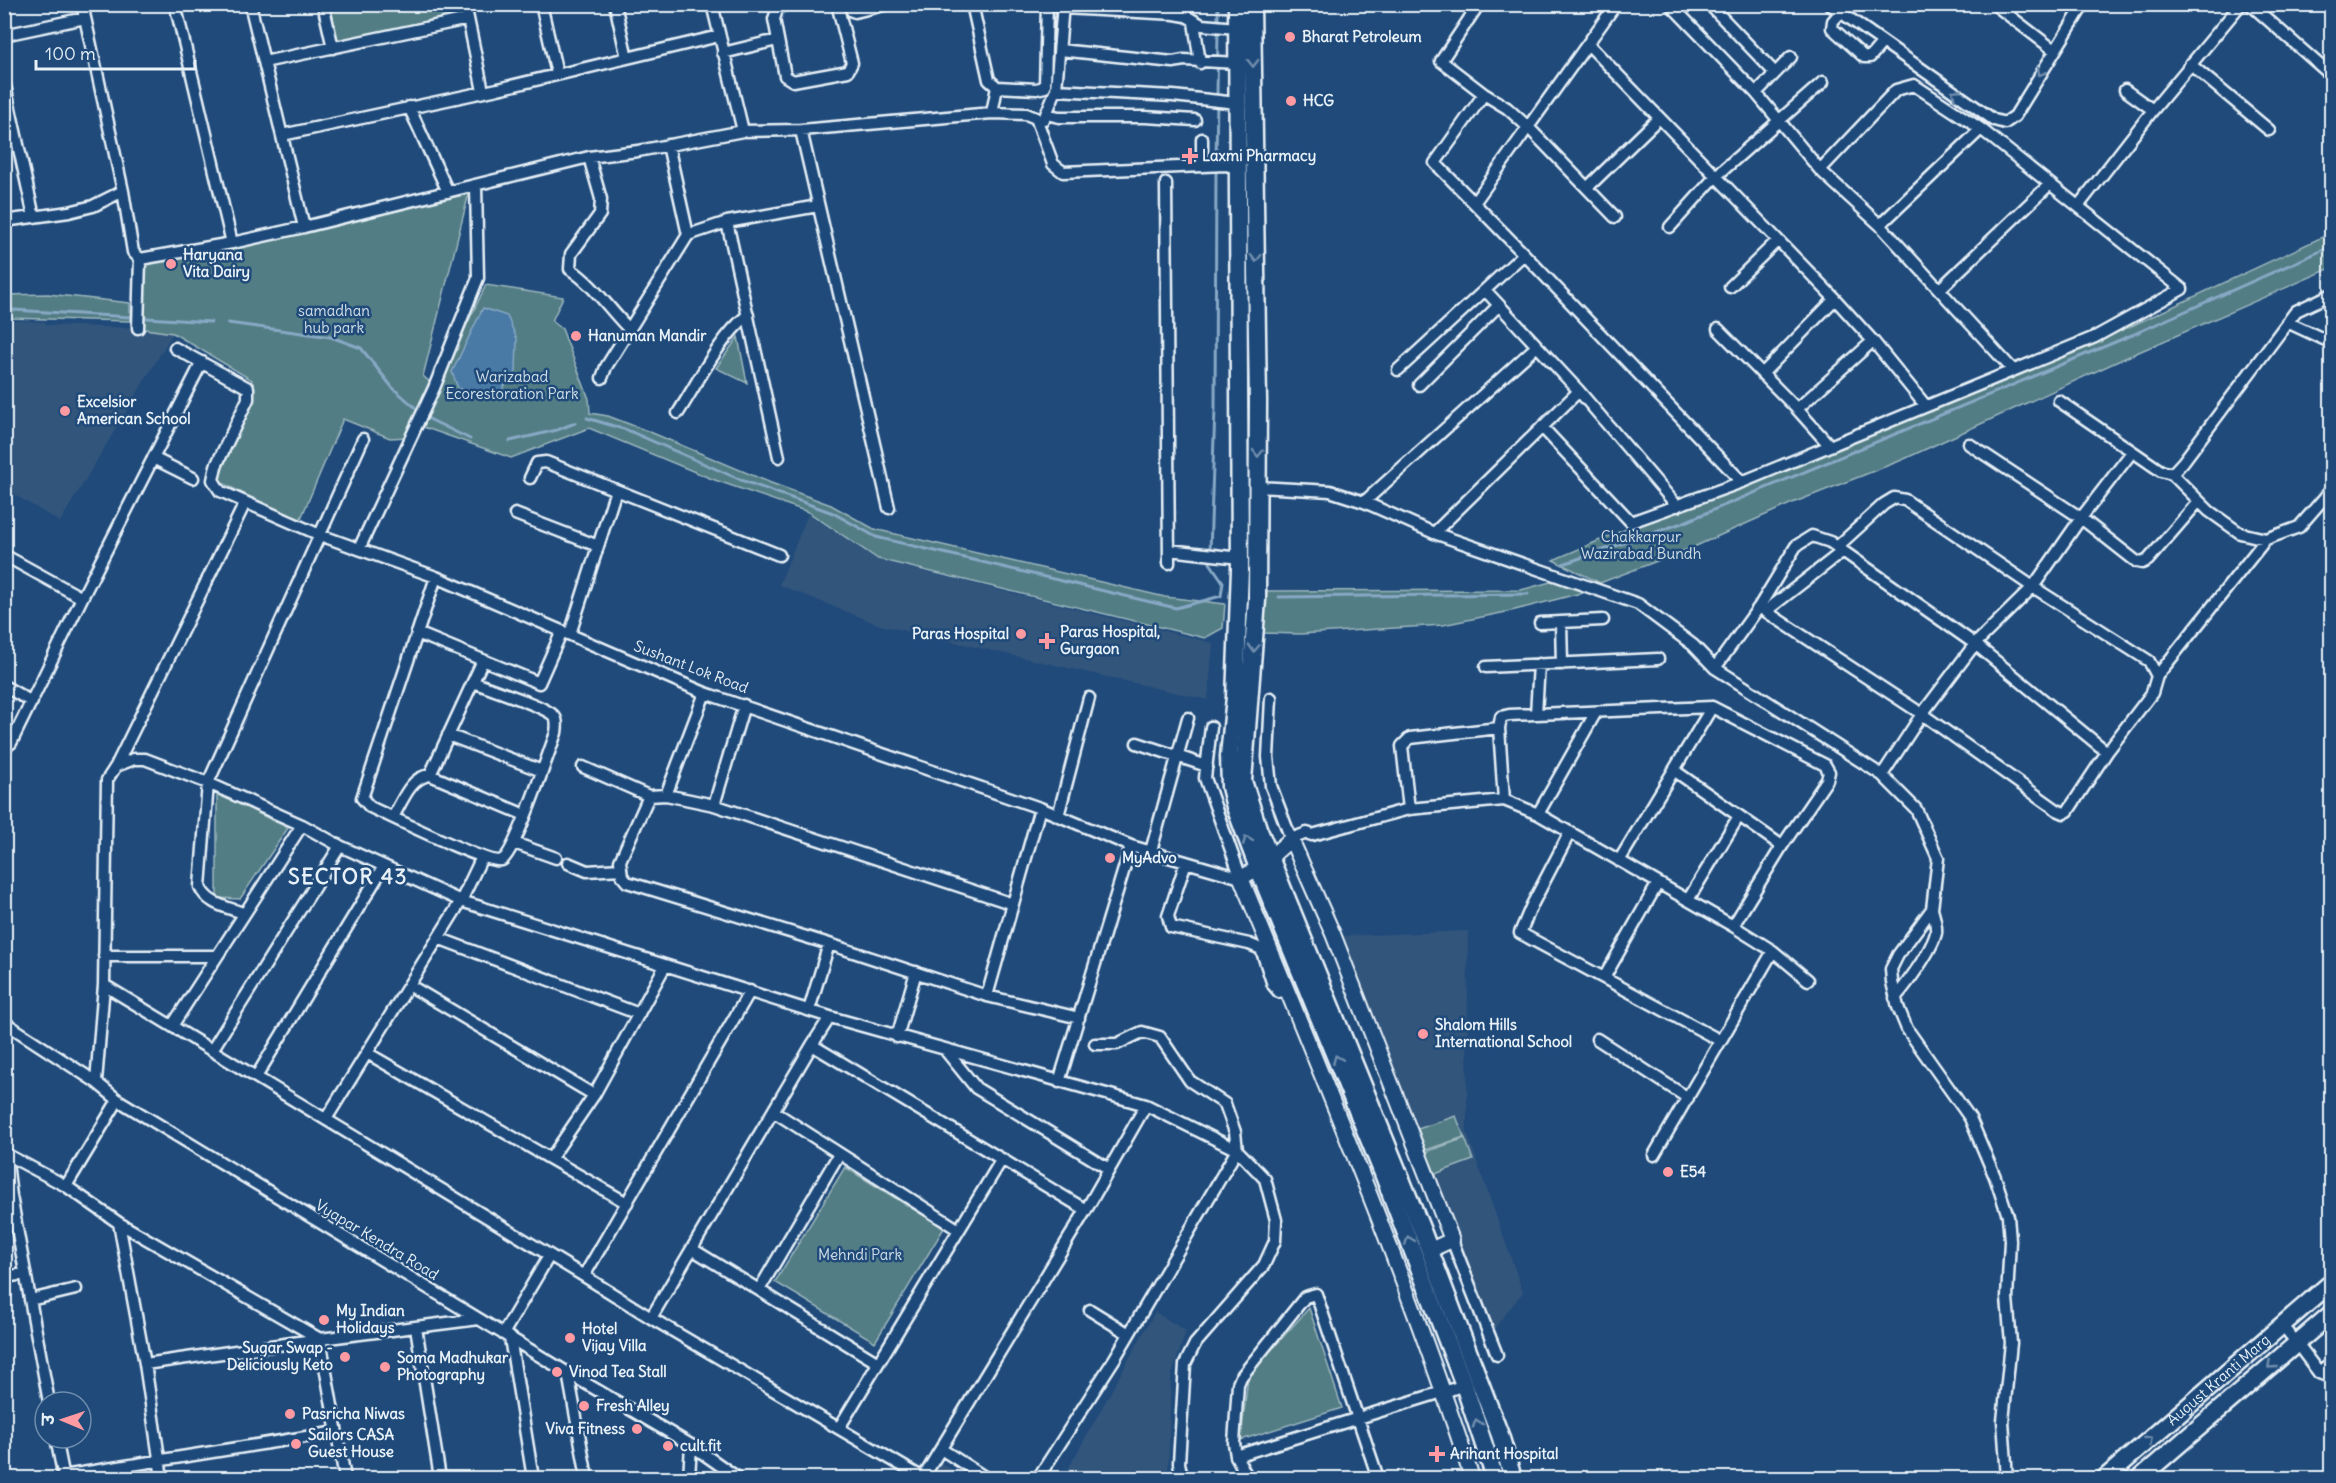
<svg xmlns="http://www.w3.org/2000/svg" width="2336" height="1483" font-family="Delius,'Playpen Sans Deva',sans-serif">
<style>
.built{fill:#33557c}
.green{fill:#527d84;stroke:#9db7be;stroke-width:1.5}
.water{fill:#4879a5;stroke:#88a9c6;stroke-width:1.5}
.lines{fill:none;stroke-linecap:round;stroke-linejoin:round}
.stream{stroke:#88a9c6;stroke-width:3}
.minor-casing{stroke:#e8f1f8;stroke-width:15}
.tertiary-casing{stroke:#e8f1f8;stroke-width:18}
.secondary-casing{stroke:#e8f1f8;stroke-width:21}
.minor{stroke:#1f4a7a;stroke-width:10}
.tertiary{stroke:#1f4a7a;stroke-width:14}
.secondary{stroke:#1f4a7a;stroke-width:16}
.oneway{stroke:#6f8dac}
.poi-dot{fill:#ff9aa2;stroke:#1f4a7a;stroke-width:2}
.labels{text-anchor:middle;stroke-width:5;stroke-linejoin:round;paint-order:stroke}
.poi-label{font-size:15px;font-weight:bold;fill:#e8f1f8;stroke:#1f4a7a;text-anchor:start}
.park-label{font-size:15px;fill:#d2e0e7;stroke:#1f4a7a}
.street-label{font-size:15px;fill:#e8f1f8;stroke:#1f4a7a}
.district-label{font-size:21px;font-weight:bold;letter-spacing:1.5px;fill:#e8f1f8;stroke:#1f4a7a}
</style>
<rect width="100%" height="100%" fill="#1f4a7a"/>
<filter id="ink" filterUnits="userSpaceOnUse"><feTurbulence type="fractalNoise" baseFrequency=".0167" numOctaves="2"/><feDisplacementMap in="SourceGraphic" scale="12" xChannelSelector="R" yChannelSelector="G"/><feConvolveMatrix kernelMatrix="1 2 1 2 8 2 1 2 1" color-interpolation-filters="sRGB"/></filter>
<g filter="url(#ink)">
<path class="built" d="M4,320L46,322V325L138,328L173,333L60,522L5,489Z
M808,514L878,560L1213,643L1208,700L880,625L779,585Z
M1468,931L1467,1133L1523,1292L1493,1330L1341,936Z
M1155,1312L1186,1331L1171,1377L1168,1478H1084L1068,1469Z
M941,1463L966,1478H932Z"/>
<path class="green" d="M327,5H462L464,13L335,41Z
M470,189L423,376L432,384L422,418L486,285L563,297L552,321L562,329L589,399L590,413L608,416L650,432L771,483L831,505L874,529L1165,597L1225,604L1223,628L1205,638L878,559L808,512L712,479L589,428L511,458L412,423L408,437L390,438L343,419L299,523L219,481L252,380L173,333L138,328L147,259Z
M2331,233V268L2125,358L1902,460L1790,504L1696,546L1600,583L1553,560L1631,527L1778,473L2009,379L2127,328Z
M48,294L130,303V321L5,318V295Z
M738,337L747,383L716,368Z
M1558,580L1585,592L1511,611L1443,625L1300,634L1263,633L1264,591L1521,590Z
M217,793L288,828L240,899L217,898Z
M1456,1116L1464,1137L1426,1150L1418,1129Z
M1465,1138L1473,1160L1435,1174L1426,1152Z
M845,1167L944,1228L875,1342L775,1282Z
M1309,1308L1342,1408L1241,1440L1248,1376Z"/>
<path class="water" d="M483,308L507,316L517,339L516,372L497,395L479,398L458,388L452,372Z"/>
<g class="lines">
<path class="stream" d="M1218,24V4
M1216,162L1218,30
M13,310L130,317
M147,318L211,322
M228,323L331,337L361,348L392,387L427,418L470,439
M587,418L627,430L741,480L833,513L876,537L1176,608L1221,596L1223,582L1210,563V558
M510,441L557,430L575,423
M1210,552L1215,409L1216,168
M1563,564L1682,523L2132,335L2332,246
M1279,597L1528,594"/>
<g class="minor-casing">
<path id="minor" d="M82,4L123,191L133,252L140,259L232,243L304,227L589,157L638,151L743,131L801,130L992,113L1026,114L1036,118L1053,164L1063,172L1226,165L1237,168
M175,4L232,243
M250,4L304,227
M323,4L333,48
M465,4L483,91
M541,4L557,74
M615,4L627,58
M712,4L743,131
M789,4L778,7L774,19L785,76L793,81L848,71L852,63L837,4
M849,4L852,11L855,12L888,4
M972,4L989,80L997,87L992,113
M1479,4L1441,61L1484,94L1507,108L1528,127L1615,217
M1670,4L1756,93L1820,170L1880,225L2013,370
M1709,4L1775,73
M1829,4L1994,120L2005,123L2015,116L2084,4
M1994,4L2054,50
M2250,4L2332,76
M1063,8L1175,14L1186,16L1202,25L1237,28
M1841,12L1833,21L1832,28L1864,57H1870L1882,43
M1194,22L1200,63
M4,35L85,18
M1588,44L1835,299L1873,341L1925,405
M1060,50L1173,62L1184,60L1237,63
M723,53L777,40
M264,62L468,19
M2190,64L2269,130
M4,81L34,217
M997,87L1036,89L1045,87L1047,4
M1056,90L1173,96L1237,103
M2125,90L2153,110
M1756,93L1791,57
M1484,94L1435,163L1524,254L1742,482
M409,107L448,192
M1046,114L1059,117H1145L1195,120
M1044,119L1056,90L1063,4
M801,130L889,508
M282,135L498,89L719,36
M668,145L688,235
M589,157L601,199L600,214L571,254L570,269C594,285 609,309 629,329
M1202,166V139
M1166,183L1169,563
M1587,188L1659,118
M1474,203L1616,4
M2079,205L2153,110L2241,4
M4,221L69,212L93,206L123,191
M727,222L779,457
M1880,225L1981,129
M1670,227L1715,177L1823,82
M1730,287L1777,241
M1940,289L2050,184
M1485,290L1579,391L1677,506
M2287,322L2332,343
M138,328L140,259
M1718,329L1797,409L1830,446
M175,348L248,388V399L216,466L213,480L220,491L320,535L436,577L705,693L1040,808L1131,846L1241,878
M1398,370L1524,254
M1762,374L1835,299
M602,378L606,367L688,235L727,222L818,206
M1419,385L1499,305
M2059,401L2161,471L2172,474L2183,462L2296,311L2332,294
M1797,409L1873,341
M678,413C698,382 719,338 748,315
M1542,427L1631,522L1742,482L2095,337L2182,289L1981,129L1914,85L1896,90L1820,170
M1969,444L2081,518L2137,562L2142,563L2148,560L2199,501
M153,458L193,478
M2172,474L2209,511L2240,533L2266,539L2299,527L2332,489
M530,478L537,463L546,462L779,555
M1257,487L1330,491L1364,502L1434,533L1638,604L1693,645L1715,668L1882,775L1916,809L1938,858L1932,909L1898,955L1891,969L1892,982L1898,1007L1907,1029L1970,1118L1995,1177L2008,1216L2010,1241L2007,1298L2011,1343L2003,1421L2007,1478
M1364,502L1537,346
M515,514L598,546
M1434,533L1579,391
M359,549L434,388L478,278L476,186
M1169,550L1240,558
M4,555L82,598
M436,577L362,798L370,807C388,815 490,866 502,860C515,854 549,751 556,733C557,726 558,719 553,715C542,705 490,689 473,682
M1759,607L1922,714L2057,810L2064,813L2068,811L2107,752L2152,693L2157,676L2149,661L2033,587L1905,500L1894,498L1884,504L1837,547
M1766,611L1843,551
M1561,622L1562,664
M1540,623L1603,620
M417,633L539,683L562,631
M570,634L616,490
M1486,667L1658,659
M1715,668L1759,607L1796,546L1812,536L1830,542L1975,644L2107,752
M2157,676L2266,539
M4,686L32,702
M1271,698L1268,757L1271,786L1291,839L1307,833L1312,835L1409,809L1504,800L1538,814L1733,926L1773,951L1808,980
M1536,714L1539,664
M1211,727L1205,778L1241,878
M448,735L542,771
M1137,743L1207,766
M4,748L11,743L82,598L202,362
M116,766L134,759H145L208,783L302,825L340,846L461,901L830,1017L1146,1105L1237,1150L1265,1179L1276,1220L1275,1241L1264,1265L1195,1344L1185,1364L1179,1463L1182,1478
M583,767L649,796L620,861L622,876L627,882L829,944L987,996L1079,1018
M1675,771L1782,846
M430,775L483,660
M1882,775L1922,714L1975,644L2033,587L2081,518L2132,452
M666,795L705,693
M649,796L666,795L714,805L1013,904
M1504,800L1499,728L1501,717L1509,715L1712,707L1825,765L1829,772L1827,780L1782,846L1733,926
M714,805L744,705
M1409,809L1402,746L1410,738L1499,728
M1538,814L1596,712
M1058,816L1089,698
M393,817C402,802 410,777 430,775L525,815
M1570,832L1532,905L1520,933L1721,1041
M514,843L556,858
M1151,851L1188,718
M1619,861L1712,707
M1186,862L1168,916L1171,927L1249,944L1261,949L1273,985L1279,992L1287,990
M568,863L587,871L621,869
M1688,900L1739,816
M243,913C227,907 207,904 200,887L208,783L363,439
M438,938L639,1014
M104,956H216
M1604,978L1658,883
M104,985L584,1276L651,1318L923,1478
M409,985L594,1095
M987,996L1040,808
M1895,998C1907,984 1932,950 1936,933C1937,925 1934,917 1932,909
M809,1010L829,944
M4,1022L96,1082L118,1100L568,1373L691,1445L738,1478
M172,1026L302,825
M897,1037L916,972
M1597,1039L1688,1098
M812,1045L1086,1210
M212,1050L340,846
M946,1051L976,1088L1109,1169
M367,1053L627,1203
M256,1077L384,866
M96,1082L104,985L107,780L116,766L245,503
M1059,1082L1131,846
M773,1111L959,1230
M326,1119L461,901L482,857
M4,1153L66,1186L119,1223L320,1339L345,1478
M6,1154L11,1196L49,1402
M1654,1155L1773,951
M551,1158L594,1095L665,966
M66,1186L118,1100
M119,1223L145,1364L162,1478
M1452,1240L1497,1355
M692,1249L878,1363
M584,1276L750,991
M4,1277L25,1274
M759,1290L839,1154
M30,1300L76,1289
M1090,1310L1129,1334
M651,1318L812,1045L830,1017
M2282,1324L2319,1373L2332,1378
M416,1327L440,1478
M503,1334L549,1256
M510,1338L533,1478
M145,1364L320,1339L479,1319
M568,1373L587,1478
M2319,1373L2332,1363
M1444,1392L1464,1385
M839,1428L1002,1159
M56,1438L64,1478
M941,1449L986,1478
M1236,1456L1439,1393
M63,1476L337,1432
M689,1478L691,1445
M923,1478L1086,1210L1146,1105
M1038,1478L1115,1358L1237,1150L1235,1132L1225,1104L1190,1081L1160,1037L1142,1032L1117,1044H1095
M1248,1478L1236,1456L1234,1443L1238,1384L1241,1377L1305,1297L1316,1294L1378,1478"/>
</g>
<g class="tertiary-casing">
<path id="tertiary" d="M1430,1250L1452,1240L1333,934L1291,839L1258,868L1241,878C1322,1076 1406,1274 1472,1478"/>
</g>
<g class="secondary-casing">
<g id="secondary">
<path d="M1237,4L1240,570L1235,697L1229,756L1230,787L1235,807L1258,868L1382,1171L1464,1385L1495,1478"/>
<path d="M1252,4L1258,401L1257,600L1243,781L1258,828L1423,1233L1500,1435L1513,1478"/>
<path id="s1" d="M2105,1478L2332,1282"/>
<path d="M2140,1478L2332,1313"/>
</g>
</g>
<use href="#minor" class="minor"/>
<use href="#tertiary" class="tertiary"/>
<use href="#secondary" class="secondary"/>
</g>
<defs><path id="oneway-chevron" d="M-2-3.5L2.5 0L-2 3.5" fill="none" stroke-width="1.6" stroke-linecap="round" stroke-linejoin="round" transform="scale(1.5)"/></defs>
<g class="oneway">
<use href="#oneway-chevron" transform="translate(1253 63) rotate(89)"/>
<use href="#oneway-chevron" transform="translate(2041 72) rotate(121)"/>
<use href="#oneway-chevron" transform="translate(1955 93) rotate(-146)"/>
<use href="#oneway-chevron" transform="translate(1256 258) rotate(90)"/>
<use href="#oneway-chevron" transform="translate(1258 453) rotate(91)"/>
<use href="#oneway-chevron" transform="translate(1254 648) rotate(93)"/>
<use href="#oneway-chevron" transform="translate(1247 840) rotate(-111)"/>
<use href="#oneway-chevron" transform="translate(1337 1059) rotate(-112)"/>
<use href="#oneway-chevron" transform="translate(1409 1240) rotate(-111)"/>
<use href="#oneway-chevron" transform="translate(2271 1365) rotate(139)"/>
<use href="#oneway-chevron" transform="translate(1477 1423) rotate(-108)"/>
<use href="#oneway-chevron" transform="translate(2149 1440) rotate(-41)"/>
</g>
</g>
<g class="poi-dot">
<circle cx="1290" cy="37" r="6"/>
<circle cx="1291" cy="101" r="6"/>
<path d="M1187 147h6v6h6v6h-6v6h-6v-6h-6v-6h6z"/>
<circle cx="171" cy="264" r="6"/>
<circle cx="576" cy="336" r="6"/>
<circle cx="65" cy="411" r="6"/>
<circle cx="1021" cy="634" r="6"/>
<path d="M1044 632h6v6h6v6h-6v6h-6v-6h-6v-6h6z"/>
<circle cx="1110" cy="858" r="6"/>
<circle cx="1423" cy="1034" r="6"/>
<circle cx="1668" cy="1172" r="6"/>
<circle cx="324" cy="1320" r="6"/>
<circle cx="570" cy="1338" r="6"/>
<circle cx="345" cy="1357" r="6"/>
<circle cx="385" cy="1367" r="6"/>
<circle cx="557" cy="1372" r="6"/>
<circle cx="584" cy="1406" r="6"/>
<circle cx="290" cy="1414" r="6"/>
<circle cx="637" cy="1429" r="6"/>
<circle cx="296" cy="1444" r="6"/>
<circle cx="668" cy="1446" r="6"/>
<path d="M1434 1445h6v6h6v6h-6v6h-6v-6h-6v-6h6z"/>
</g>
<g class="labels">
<g class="poi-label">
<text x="1302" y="42">Bharat Petroleum</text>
<text x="1303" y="106">HCG</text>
<text x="1202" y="161">Laxmi Pharmacy</text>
<text x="183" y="260">Haryana<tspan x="183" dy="17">Vita Dairy</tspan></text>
<text x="588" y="341">Hanuman Mandir</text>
<text x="77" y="407">Excelsior<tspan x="77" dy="17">American School</tspan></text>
<text x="1060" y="637">Paras Hospital,<tspan x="1060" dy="17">Gurgaon</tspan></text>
<text x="1009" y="639" text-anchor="end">Paras Hospital</text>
<text x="1122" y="863">MyAdvo</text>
<text x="1435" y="1030">Shalom Hills<tspan x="1435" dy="17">International School</tspan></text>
<text x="1680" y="1177">E54</text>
<text x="336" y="1316">My Indian<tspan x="336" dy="17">Holidays</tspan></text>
<text x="582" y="1334">Hotel<tspan x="582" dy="17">Vijay Villa</tspan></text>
<text x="333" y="1353" text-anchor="end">Sugar Swap -<tspan x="333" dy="17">Deliciously Keto</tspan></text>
<text x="397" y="1363">Soma Madhukar<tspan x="397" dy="17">Photography</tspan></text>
<text x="569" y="1377">Vinod Tea Stall</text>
<text x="596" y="1411">Fresh Alley</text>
<text x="302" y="1419">Pasricha Niwas</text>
<text x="625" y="1434" text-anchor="end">Viva Fitness</text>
<text x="308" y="1440">Sailors CASA<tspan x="308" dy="17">Guest House</tspan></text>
<text x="680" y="1451">cult.fit</text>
<text x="1450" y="1459">Arihant Hospital</text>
</g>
<g class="park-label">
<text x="334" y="316">samadhan<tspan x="334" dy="17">hub park</tspan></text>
<text x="512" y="382">Warizabad<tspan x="512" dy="17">Ecorestoration Park</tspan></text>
<text x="1641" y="542">Chakkarpur<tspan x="1641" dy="17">Wazirabad Bundh</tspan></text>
<text x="860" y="1260">Mehndi Park</text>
</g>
<g class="street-label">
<text transform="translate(691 667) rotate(21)" y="5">Sushant Lok Road</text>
<text transform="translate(377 1240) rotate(31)" y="5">Vyapar Kendra Road</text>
<text dy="5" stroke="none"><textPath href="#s1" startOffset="150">August Kranti Marg</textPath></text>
</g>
<g class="district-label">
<text x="348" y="884">SECTOR 43</text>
</g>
</g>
<rect width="2336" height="1483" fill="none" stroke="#1f4a7a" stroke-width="24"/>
<rect x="12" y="12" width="2312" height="1459" fill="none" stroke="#e8f1f8" stroke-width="2" filter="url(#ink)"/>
<g transform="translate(63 1420) rotate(272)"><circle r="28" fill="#1f4a7a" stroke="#6f8dac" stroke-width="1.5"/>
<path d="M0-4.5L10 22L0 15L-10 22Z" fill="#ff9aa2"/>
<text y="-9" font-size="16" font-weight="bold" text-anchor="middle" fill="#e8f1f8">उ</text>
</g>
<path d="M36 60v9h159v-9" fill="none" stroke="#e8f1f8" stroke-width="3"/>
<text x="45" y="60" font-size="18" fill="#e8f1f8" stroke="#1f4a7a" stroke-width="4.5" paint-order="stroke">100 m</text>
</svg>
